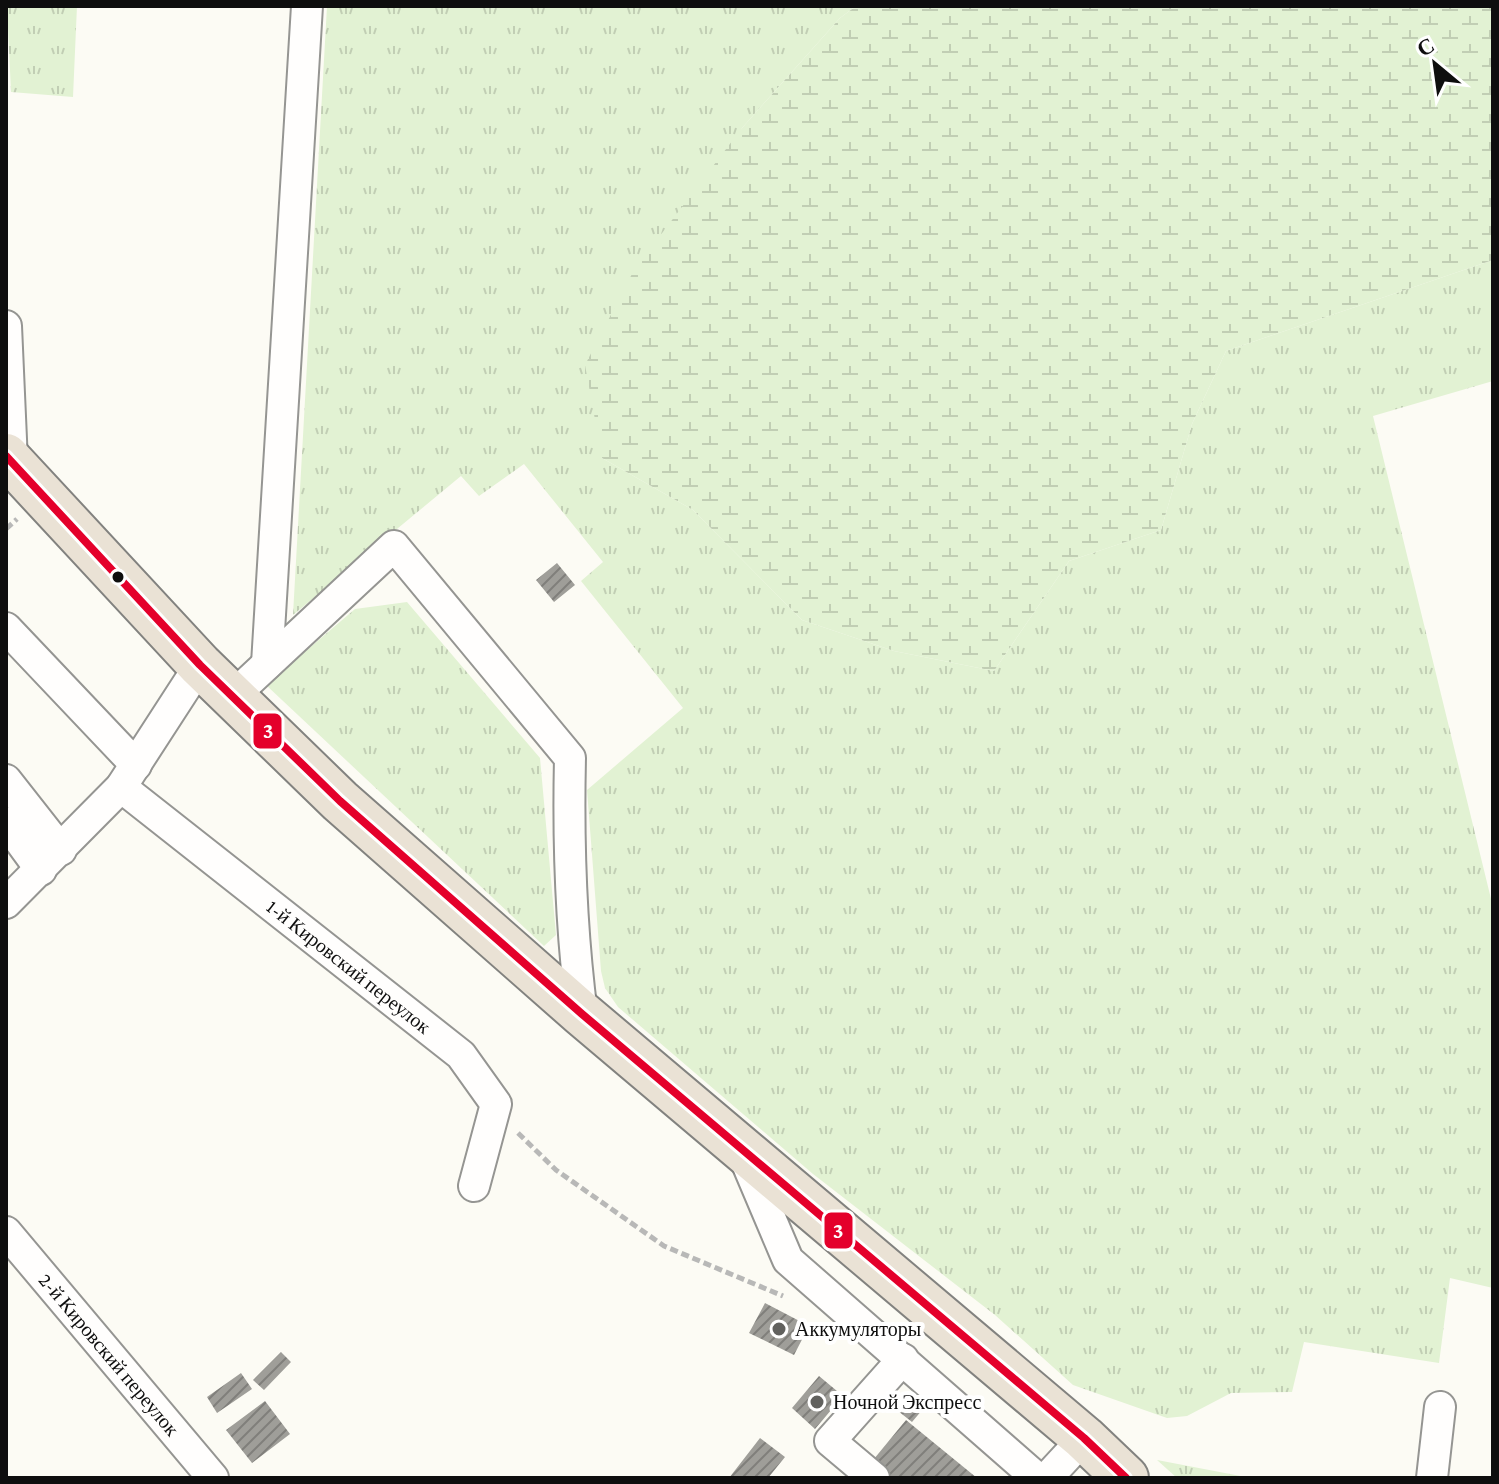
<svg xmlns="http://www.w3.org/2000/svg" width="1499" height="1484" font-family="'Crimson Pro',serif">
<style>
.grass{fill:url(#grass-tufts)}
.wetland{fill:url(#wetland-marsh)}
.building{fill:url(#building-hatch)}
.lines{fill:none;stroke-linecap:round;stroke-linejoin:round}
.minor-casing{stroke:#959592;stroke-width:34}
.highway-casing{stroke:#82827f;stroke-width:48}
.path{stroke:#b8b8b7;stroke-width:5;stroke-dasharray:8 4;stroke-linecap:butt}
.minor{stroke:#fffefd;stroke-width:30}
.highway{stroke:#eae2d5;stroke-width:44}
.bus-1-casing{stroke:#fff;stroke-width:14}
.bus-1{stroke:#e4002b;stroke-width:8}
.bus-dot{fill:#0e0e0e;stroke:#fff;stroke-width:3}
.poi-dot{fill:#61615e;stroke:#fff;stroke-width:3}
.labels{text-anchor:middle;stroke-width:8;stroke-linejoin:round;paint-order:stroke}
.street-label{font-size:20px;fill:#0e0e0e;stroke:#fff}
.poi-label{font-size:20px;fill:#0e0e0e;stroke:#fff;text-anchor:start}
.line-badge{stroke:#fff;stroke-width:3}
.badge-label{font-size:22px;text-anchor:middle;font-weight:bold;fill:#fff}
</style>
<defs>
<pattern id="grass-tufts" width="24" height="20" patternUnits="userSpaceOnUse" patternTransform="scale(2)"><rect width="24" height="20" fill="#e2f2d3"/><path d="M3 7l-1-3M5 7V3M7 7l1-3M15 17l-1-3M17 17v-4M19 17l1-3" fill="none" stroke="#c1ceb4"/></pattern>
<pattern id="wetland-marsh" width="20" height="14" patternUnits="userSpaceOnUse" patternTransform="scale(2)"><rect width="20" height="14" fill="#e2f2d3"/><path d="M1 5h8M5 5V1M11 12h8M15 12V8" fill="none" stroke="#c1ceb4"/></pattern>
<pattern id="building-hatch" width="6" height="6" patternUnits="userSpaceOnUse" patternTransform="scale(2)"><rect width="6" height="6" fill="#9f9e99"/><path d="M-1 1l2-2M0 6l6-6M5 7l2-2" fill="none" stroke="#807f7b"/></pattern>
</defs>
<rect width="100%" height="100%" fill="#fcfbf4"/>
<path class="grass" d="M7,6H77L73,97L11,92Z
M327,6H856L840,18L742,128L602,458L693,510L802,620L894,651L994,671L1069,561L1161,530L1192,424L1226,351L1493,260V381L1373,416L1493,907V1288L1450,1278L1439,1363L1304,1342L1292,1392L1231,1393L1187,1416L1167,1418L1073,1385L995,1315L813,1174L618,1007L605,988L601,971L587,790L683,708L581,581L603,562L524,464L479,496L461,476L293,615Z
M407,602L540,758L556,935L544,946L266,685L355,609Z
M1157,1460L1251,1478H1177Z"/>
<path class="wetland" d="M856,6H1493V260L1226,351L1192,424L1161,530L1069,561L994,671L894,651L802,620L693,510L602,458L585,365L634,270L742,128L840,18Z"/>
<path class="building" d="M557,563L575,585L554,602L536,580Z
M765,1303L809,1326L794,1355L749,1333Z
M281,1352L291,1362L264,1390L253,1380Z
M241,1373L252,1389L217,1413L207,1397Z
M819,1376L843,1396L815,1429L792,1408Z
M908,1397L923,1409L912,1422L898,1411Z
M265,1401L290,1434L252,1463L226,1430Z
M906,1420L977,1478H885L869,1465Z
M760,1438L785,1457L768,1478H729Z"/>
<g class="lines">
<g class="minor-casing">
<g id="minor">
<path d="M6,326L12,462L6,467"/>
<path d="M6,628L136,765"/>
<path d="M267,664L307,6"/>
<path d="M233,696L394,546L570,758C568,843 571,929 582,1014"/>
<path d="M6,780L61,850"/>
<path id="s1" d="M121,787L461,1055L496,1104L474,1186"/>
<path d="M6,822L41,870"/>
<path d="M6,903L121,787L200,665"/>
<path d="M743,1154L788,1260L1037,1478"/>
<path id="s2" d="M6,1232L213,1478"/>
<path d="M874,1478L830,1441L903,1359"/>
<path d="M1047,1478L1084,1438"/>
<path d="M1432,1478L1440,1407"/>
</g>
</g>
<g class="highway-casing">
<path id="highway" d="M6,456L200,665L340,801L582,1014L1084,1438L1126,1478"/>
</g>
<path class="path" d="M6,529L17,519
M518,1133L556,1170L664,1246L783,1296"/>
<use href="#minor" class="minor"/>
<use href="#highway" class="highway"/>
<g class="bus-1-casing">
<path id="bus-1" d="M6,456L200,665L340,801L582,1014L1084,1438L1126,1478"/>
</g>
<use href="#bus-1" class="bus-1"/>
</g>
<circle class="bus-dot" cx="118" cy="577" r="7"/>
<g class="poi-dot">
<circle cx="779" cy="1329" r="8"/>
<circle cx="817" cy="1402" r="8"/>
</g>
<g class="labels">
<g class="street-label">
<text dy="7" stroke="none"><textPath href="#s1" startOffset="290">1-й Кировский переулок</textPath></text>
<text dy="7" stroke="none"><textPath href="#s2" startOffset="160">2-й Кировский переулок</textPath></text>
</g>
<g class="poi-label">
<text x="795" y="1336">Аккумуляторы</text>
<text x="833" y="1409">Ночной Экспресс</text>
</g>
</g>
<g class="line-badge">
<rect x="252" y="712" width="31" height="38" rx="8" fill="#e4002b"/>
<rect x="823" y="1211" width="31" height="39" rx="8" fill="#e4002b"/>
</g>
<g class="badge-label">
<text x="268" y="738">3</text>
<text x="838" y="1238">3</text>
</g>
<rect width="1499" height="1484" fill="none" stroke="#0e0e0e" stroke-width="16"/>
<g transform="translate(1435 64) rotate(331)" stroke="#ffffff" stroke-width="6" paint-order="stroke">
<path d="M0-6L14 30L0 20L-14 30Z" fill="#0e0e0e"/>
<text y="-12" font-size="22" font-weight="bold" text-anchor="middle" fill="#0e0e0e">С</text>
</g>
</svg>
